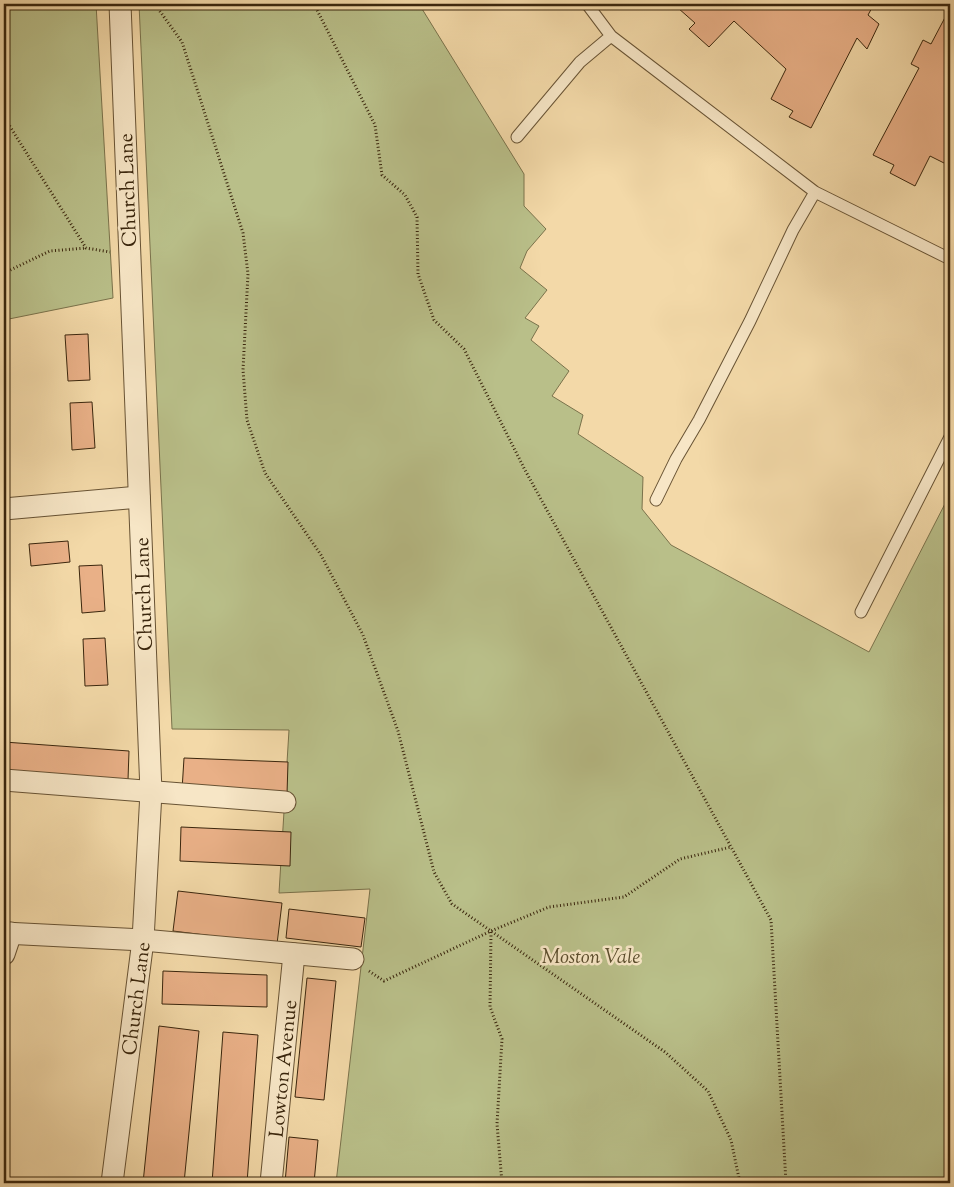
<svg xmlns="http://www.w3.org/2000/svg" width="954" height="1187" font-family="'Sorts Mill Goudy',serif">
<style>
.green{fill:#b9bf89;stroke:#7a724b}
.building{fill:#e9b087;stroke:#3a260d}
.lines{fill:none;stroke-linecap:round;stroke-linejoin:round}
.service-casing{stroke:#685334;stroke-width:13}
.minor-casing{stroke:#685334;stroke-width:23}
.path{stroke:#3a260d;stroke-width:3;stroke-dasharray:1 2.5;stroke-linecap:butt}
.service{stroke:#f7e6c6;stroke-width:11}
.minor{stroke:#f7e6c6;stroke-width:21}
.labels{text-anchor:middle;stroke-width:5;stroke-linejoin:round;paint-order:stroke}
.street-label{font-size:20px;fill:#3a260d;stroke:#f7e6c6}
.park-label{font-size:20px;font-style:italic;fill:#5a4c2c;stroke:#f7e6c6}
</style>
<rect width="100%" height="100%" fill="#f3d9a8"/>
<filter id="stains"><feTurbulence type="fractalNoise" baseFrequency=".004" numOctaves="4"/><feColorMatrix values="0 0 0 0 .2 0 0 0 0 .09 0 0 0 0 .02 0 0 0 .5 -.17"/></filter>
<radialGradient id="worn" r=".72"><stop offset=".6" stop-color="#630" stop-opacity="0"/><stop offset="1" stop-color="#630" stop-opacity=".3"/></radialGradient>
<path class="green" d="M4,4H96L113,298L4,320Z
M139,4H419L524,174V206L546,229L527,251L520,268L547,290L525,318L539,326L531,340L569,371L552,396L583,415L578,434L643,477L642,509L671,545L869,652L950,494V1183H336L370,889L279,893L289,730L172,729Z"/>
<path class="building" d="M682,4H874L868,15L879,24L867,49L857,38L811,128L789,117L793,111L771,99L786,69L734,21L709,47L689,29L695,23L678,8Z
M950,8V166L930,156L915,186L890,173L894,165L873,155L919,68L911,64L923,40L931,44Z
M88,334L90,380L68,381L65,335Z
M92,402L95,448L72,450L70,403Z
M68,541L70,562L31,566L29,544Z
M102,565L105,611L82,613L79,566Z
M105,638L108,685L85,686L83,639Z
M4,742L129,751L128,780L4,772Z
M184,758L288,762L287,794L182,790Z
M181,827L291,832L290,866L180,861Z
M178,891L282,903L277,944L173,931Z
M289,909L365,918L361,947L286,938Z
M163,971L267,975V1007L162,1004Z
M307,978L336,981L324,1100L295,1097Z
M159,1026L199,1031L184,1183H143Z
M223,1032L258,1035L247,1183H212Z
M289,1137L318,1140L314,1183H285Z"/>
<g class="lines">
<g class="service-casing">
<path id="service" d="M587,4L611,36L815,192L950,259
M517,137L580,62L611,36
M656,500L676,459L699,420L750,321L793,230L815,192
M861,612L950,437"/>
</g>
<g class="minor-casing">
<g id="minor">
<path d="M4,509L139,497"/>
<path d="M4,780L285,802"/>
<path d="M4,933L143,940L353,959"/>
<path d="M4,954L11,933"/>
<path id="s1" d="M112,1183L143,940L151,792L120,4"/>
<path id="s2" d="M271,1183L294,954"/>
</g>
</g>
<path class="path" d="M152,4L159,10L182,42L243,233L248,274L243,370L247,420L265,473L321,555L363,635L398,731L434,872L452,904L665,1052L708,1091L731,1140L740,1183
M314,4L375,125L382,175L405,195L417,217L418,274L434,320L464,349L525,470L771,920L786,1183
M4,117L86,248L110,252
M4,273L50,251L86,248
M491,932L490,1007L502,1039L497,1124L502,1183
M369,971L384,981L491,931L549,907L624,897L680,859L731,847"/>
<use href="#service" class="service"/>
<use href="#minor" class="minor"/>
</g>
<g class="labels">
<g class="street-label">
<text transform="translate(127 190) rotate(-92)" y="7">Church Lane</text>
<text transform="translate(143 594) rotate(-92)" y="7">Church Lane</text>
<text dy="7" stroke="none"><textPath href="#s1" startOffset="186">Church Lane</textPath></text>
<text dy="7" stroke="none"><textPath href="#s2" startOffset="115">Lowton Avenue</textPath></text>
</g>
<g class="park-label">
<text x="591" y="963">Moston Vale</text>
</g>
</g>
<rect width="954" height="1187" fill="none" stroke="#f3d9a8" stroke-width="20"/>
<rect x="5" y="5" width="944" height="1177" fill="none" stroke="#3a260d" stroke-width="2.5"/>
<rect x="10" y="10" width="934" height="1167" fill="none" stroke="#3a260d"/>
<rect width="100%" height="100%" filter="url(#stains)"/>
<rect width="100%" height="100%" fill="url(#worn)"/>
</svg>
